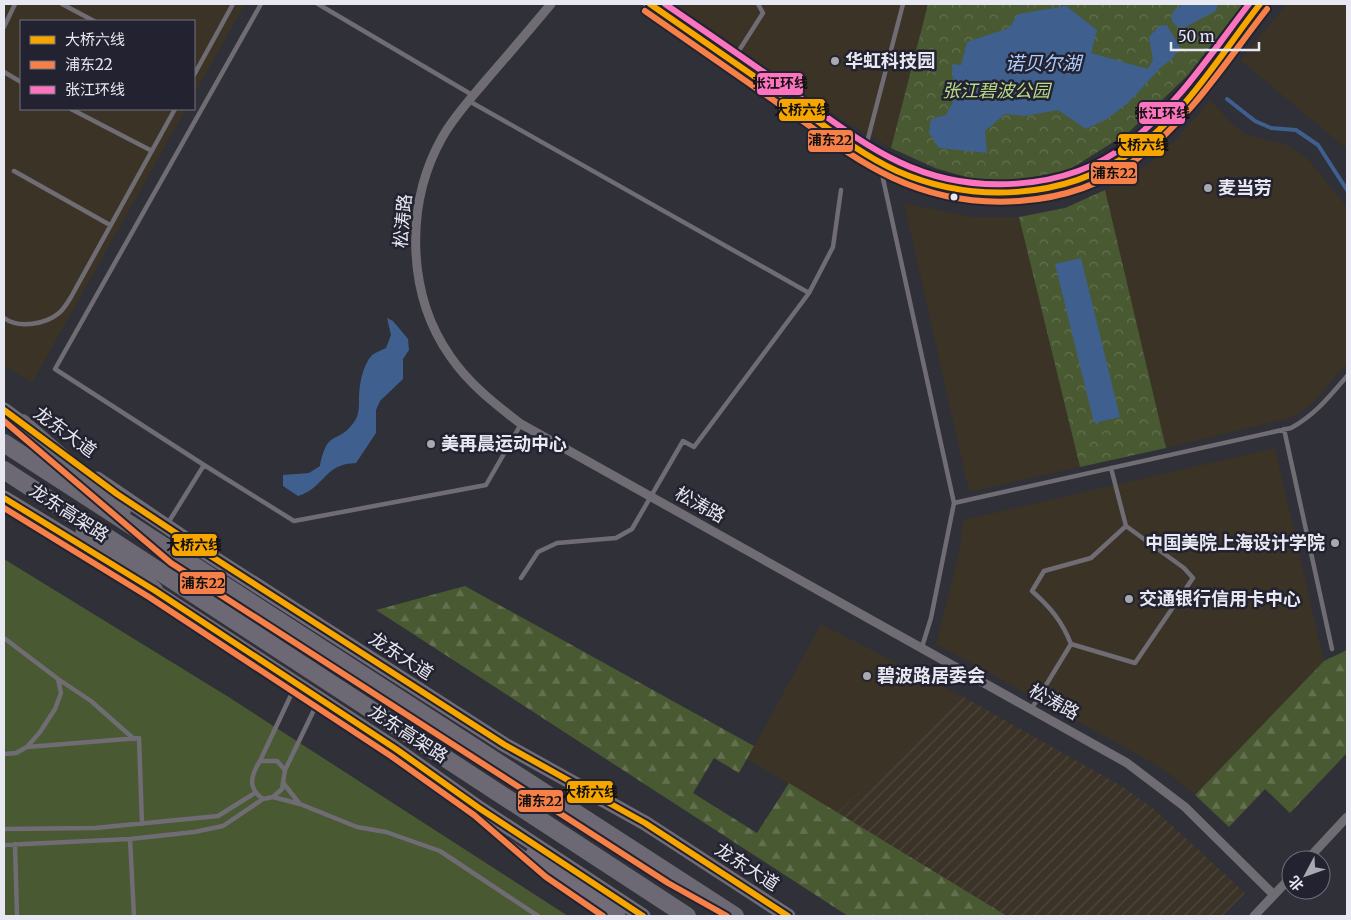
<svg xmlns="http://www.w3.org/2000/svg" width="1351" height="920" font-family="Merriweather,'Noto Sans SC',serif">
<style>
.commercial{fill:#3a3326}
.industrial{fill:url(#industrial-furrows)}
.green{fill:#495932}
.forest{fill:url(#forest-firs)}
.park{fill:url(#park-crowns)}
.water{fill:#3f608e}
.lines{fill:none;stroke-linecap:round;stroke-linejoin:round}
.stream{stroke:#3f608e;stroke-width:4}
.river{stroke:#3f608e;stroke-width:21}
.lane{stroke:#706c74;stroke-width:4.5}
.street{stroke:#706c74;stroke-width:9}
.secondary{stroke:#68656f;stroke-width:14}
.primary{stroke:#716c78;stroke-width:15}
.highway{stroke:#6c6974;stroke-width:18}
.bus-1-casing{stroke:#232230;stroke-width:10}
.bus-2-casing{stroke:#232230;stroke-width:10}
.bus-3-casing{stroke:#232230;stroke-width:10}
.bus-1{stroke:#f7a600;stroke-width:6}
.bus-2{stroke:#f78048;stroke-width:6}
.bus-3{stroke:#fc73be;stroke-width:6}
.poi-dot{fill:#a8a8b1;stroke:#232230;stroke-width:2}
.bus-dot{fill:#e8e8f2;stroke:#232230;stroke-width:2}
.labels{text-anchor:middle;stroke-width:5;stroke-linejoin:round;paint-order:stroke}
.poi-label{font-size:18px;font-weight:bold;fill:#e8e8f2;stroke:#232230;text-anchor:start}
.park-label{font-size:18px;font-style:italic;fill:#b8dc84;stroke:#232230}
.street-label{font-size:18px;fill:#e8e8f2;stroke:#232230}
.water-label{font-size:19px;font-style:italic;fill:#aecdfb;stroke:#232230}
.line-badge{stroke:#232230;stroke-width:2}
.pale-badge-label{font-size:14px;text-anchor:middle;font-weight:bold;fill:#111}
</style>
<defs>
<pattern id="industrial-furrows" width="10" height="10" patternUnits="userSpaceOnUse" patternTransform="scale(1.25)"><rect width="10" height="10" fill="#3b3327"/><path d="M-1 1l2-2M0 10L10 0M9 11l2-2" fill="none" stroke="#4e473c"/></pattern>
<pattern id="forest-firs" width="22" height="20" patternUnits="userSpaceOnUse" patternTransform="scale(1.25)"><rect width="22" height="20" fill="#495932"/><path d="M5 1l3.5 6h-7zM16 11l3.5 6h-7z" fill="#637150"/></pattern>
<pattern id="park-crowns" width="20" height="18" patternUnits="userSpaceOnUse" patternTransform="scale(1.25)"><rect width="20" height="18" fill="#495932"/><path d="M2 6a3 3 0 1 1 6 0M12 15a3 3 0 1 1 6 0" fill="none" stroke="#637150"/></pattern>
</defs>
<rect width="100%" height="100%" fill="#303038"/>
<path class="commercial" d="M4,4H245L194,95V21H21V109H186L32,383L4,365Z
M675,4H928L891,148L839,118Z
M1287,4H1347V149L1240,60Z
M1210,100L1232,124L1248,135L1287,145L1308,159L1347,207V363L1312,404L1294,417L1166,448L1102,192L1150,163L1177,139Z
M904,203L972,217H1019L1080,467L969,492Z
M1275,448L1324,661L1195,795L1168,773L1139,755L936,644L959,553L963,520Z
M821,624L960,695L837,813L747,759Z"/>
<path class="industrial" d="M960,695L1123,787L1154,809L1245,893L1222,916H1007L837,813Z"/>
<path class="green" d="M4,559L227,696L568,916H4Z"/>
<path class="forest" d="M465,586L754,746L739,773L714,758L693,793L757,833L789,783L1007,916H848L376,610Z
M1347,650V753L1290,813L1265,789L1229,827L1195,795L1324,661Z"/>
<path class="park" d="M928,4H1243L1188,75L1128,133L1067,171L1025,180H977L935,168L891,148Z
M1105,190L1166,448L1080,467L1019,217L1065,208Z"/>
<path class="water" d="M1066,6L1097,30L1091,53L1148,69L1153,60L1149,37L1159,26L1167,25L1180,48L1170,61L1162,66L1129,102L1107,119L1086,129L1058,110L1024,116L1005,114L985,131L987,153L939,148L929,133L931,119L946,115L954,100L952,64L961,65L967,42L1009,28L1018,14Z
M1081,258L1120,417L1094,423L1055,264Z
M387,318L393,321L408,339L409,350L403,359V379L380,401L376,410V433L356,463C323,464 326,487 298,496L283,486V475L309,473L320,466C328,427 337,446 354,422C359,416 359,407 359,400C359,386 362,366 372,355C376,352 382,350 386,348L391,335Z"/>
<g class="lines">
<path class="stream" d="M1227,99L1255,121L1271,128L1296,130L1318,145L1347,190"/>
<path class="river" d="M1182,17L1207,4"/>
<path class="lane" d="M62,4L94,21
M318,4L474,96
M4,27L15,4
M733,60L763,13L758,4
M4,72L21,82
M194,75L233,4
M469,101L809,293L694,447L683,441L632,529L616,538L557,543L538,552L521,578
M71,109L152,151
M865,150L903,4
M880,165L954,503L931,618L922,647
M14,171L110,225
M809,293L833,247L841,190
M4,318C19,329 46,324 59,313C64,309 68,302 71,297L175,109
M1284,429L1332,649
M204,465L55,369L261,4
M1111,468L1126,526
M954,503L1291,428C1315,415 1330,396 1347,376
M168,523L204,465L294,521L486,485L521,424
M4,638L58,679L61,693L55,709L40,732L27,747L16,753L4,754
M58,679L91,701L134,739
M1032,708L1071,644L1135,663L1193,578L1184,568L1126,526L1091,558L1044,571L1032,591C1050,607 1062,621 1071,644
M27,747L139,738L142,824
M382,751L529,856
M260,761H277L285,770L282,789L273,797L263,799C247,788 251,775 260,761Z
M260,761L291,695L298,689
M285,770L314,710L321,703
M284,784L299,803
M273,797L300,804L357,827L386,832L440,851L538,916
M4,829L95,828L218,816L255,793
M130,839L134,916
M15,844L17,916
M4,845L130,839L194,832L223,826L263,799"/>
<path class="street" d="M551,4C530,29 509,54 487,79C472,97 455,115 443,136C405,202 406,293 450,356C469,384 495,404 521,424L1127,763L1185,807L1274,895
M1307,860L1347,817
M1254,916L1291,877"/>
<path class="secondary" d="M650,4C695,35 739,66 784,97C820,122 857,152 898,171C973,204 1064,201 1132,152C1179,118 1223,50 1260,4"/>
<path class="primary" d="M4,410L30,429
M97,479L203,551L505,745L645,823L788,916
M4,498L111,563
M145,585L396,749L479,808L643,916
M533,854L590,898L618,916"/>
<path class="highway" d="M22,423L122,510
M4,443L735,916
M4,470L687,916
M84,534L154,590"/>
<g class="bus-1-casing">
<path id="bus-1" d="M650,4C695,35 739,66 784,97C820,122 856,152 897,171C972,204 1064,200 1132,152C1185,115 1221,54 1260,4
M4,410L117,494L203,551L505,745L645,823L788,916
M4,498L154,590L396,749L479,808L643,916"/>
</g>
<g class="bus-2-casing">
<path id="bus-2" d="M645,11C690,42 734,73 779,104C816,130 852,159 893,178C970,214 1070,210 1138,158C1191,118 1227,60 1267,9
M4,421L171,563L668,883L727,916
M4,508L149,597L391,756L474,815L546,877L603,916"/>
</g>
<g class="bus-3-casing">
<path id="bus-3" d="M665,4C706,32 748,61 789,90C825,115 859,143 899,162C970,196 1066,192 1129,143C1178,105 1212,52 1249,4"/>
</g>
<use href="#bus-1" class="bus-1"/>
<use href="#bus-2" class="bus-2"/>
<use href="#bus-3" class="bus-3"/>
</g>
<g class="poi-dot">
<circle cx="835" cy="61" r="5"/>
<circle cx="1208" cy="188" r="5"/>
<circle cx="431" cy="444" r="5"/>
<circle cx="1335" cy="543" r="5"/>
<circle cx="1129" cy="599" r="5"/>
<circle cx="867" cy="676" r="5"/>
</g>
<circle class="bus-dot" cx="954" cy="197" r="4.5"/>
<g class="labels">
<g class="poi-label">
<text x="845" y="67">华虹科技园</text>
<text x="1218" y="194">麦当劳</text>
<text x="441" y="450">美再晨运动中心</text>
<text x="1325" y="549" text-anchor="end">中国美院上海设计学院</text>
<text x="1139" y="605">交通银行信用卡中心</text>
<text x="877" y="682">碧波路居委会</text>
</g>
<g class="park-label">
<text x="996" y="97">张江碧波公园</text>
</g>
<g class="street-label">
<text transform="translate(403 221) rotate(-85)" y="6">松涛路</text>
<text transform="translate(65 432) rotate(36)" y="6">龙东大道</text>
<text transform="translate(700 505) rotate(29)" y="6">松涛路</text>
<text transform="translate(69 513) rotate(33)" y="6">龙东高架路</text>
<text transform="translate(401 656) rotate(33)" y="6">龙东大道</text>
<text transform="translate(1054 702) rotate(29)" y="6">松涛路</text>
<text transform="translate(408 734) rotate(33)" y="6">龙东高架路</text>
<text transform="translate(747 867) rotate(33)" y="6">龙东大道</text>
</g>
<g class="water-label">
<text x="1043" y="70">诺贝尔湖</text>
</g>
</g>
<g class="line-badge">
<rect x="756" y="72" width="48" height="24" rx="5" fill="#fc73be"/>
<rect x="778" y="98" width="48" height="24" rx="5" fill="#f7a600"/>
<rect x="1138" y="101" width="48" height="24" rx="5" fill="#fc73be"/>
<rect x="807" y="129" width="47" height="24" rx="5" fill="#f78048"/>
<rect x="1117" y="133" width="48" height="24" rx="5" fill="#f7a600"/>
<rect x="1090" y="161" width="48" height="24" rx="5" fill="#f78048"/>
<rect x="171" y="533" width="47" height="24" rx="5" fill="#f7a600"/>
<rect x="179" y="571" width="47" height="24" rx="5" fill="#f78048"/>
<rect x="566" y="780" width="48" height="24" rx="5" fill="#f7a600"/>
<rect x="517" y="789" width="47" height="24" rx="5" fill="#f78048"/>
</g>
<g class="pale-badge-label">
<text x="780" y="88">张江环线</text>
<text x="802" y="115">大桥六线</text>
<text x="1162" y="118">张江环线</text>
<text x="830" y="145">浦东22</text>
<text x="1141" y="150">大桥六线</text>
<text x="1114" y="178">浦东22</text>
<text x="194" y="550">大桥六线</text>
<text x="203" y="588">浦东22</text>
<text x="590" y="797">大桥六线</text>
<text x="540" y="806">浦东22</text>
</g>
<rect width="1351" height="920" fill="none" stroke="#e8e8f2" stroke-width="10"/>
<rect x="20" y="20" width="175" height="90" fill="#232230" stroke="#72717e"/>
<rect x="30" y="36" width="25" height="8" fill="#f7a600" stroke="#72717e"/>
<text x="65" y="45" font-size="15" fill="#e8e8f2">大桥六线</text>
<rect x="30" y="61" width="25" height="8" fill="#f78048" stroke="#72717e"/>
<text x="65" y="70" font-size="15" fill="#e8e8f2">浦东22</text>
<rect x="30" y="86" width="25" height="8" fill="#fc73be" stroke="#72717e"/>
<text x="65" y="95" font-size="15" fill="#e8e8f2">张江环线</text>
<g transform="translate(1306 875) rotate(229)"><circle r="24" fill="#232230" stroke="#72717e"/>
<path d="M0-4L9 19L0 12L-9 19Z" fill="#a8a8b1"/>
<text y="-8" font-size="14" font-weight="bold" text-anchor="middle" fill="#e8e8f2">北</text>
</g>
<path d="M1171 42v8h88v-8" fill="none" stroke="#e8e8f2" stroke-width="2.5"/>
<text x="1178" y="42" font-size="15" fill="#e8e8f2" stroke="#232230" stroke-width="4" paint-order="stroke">50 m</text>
</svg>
